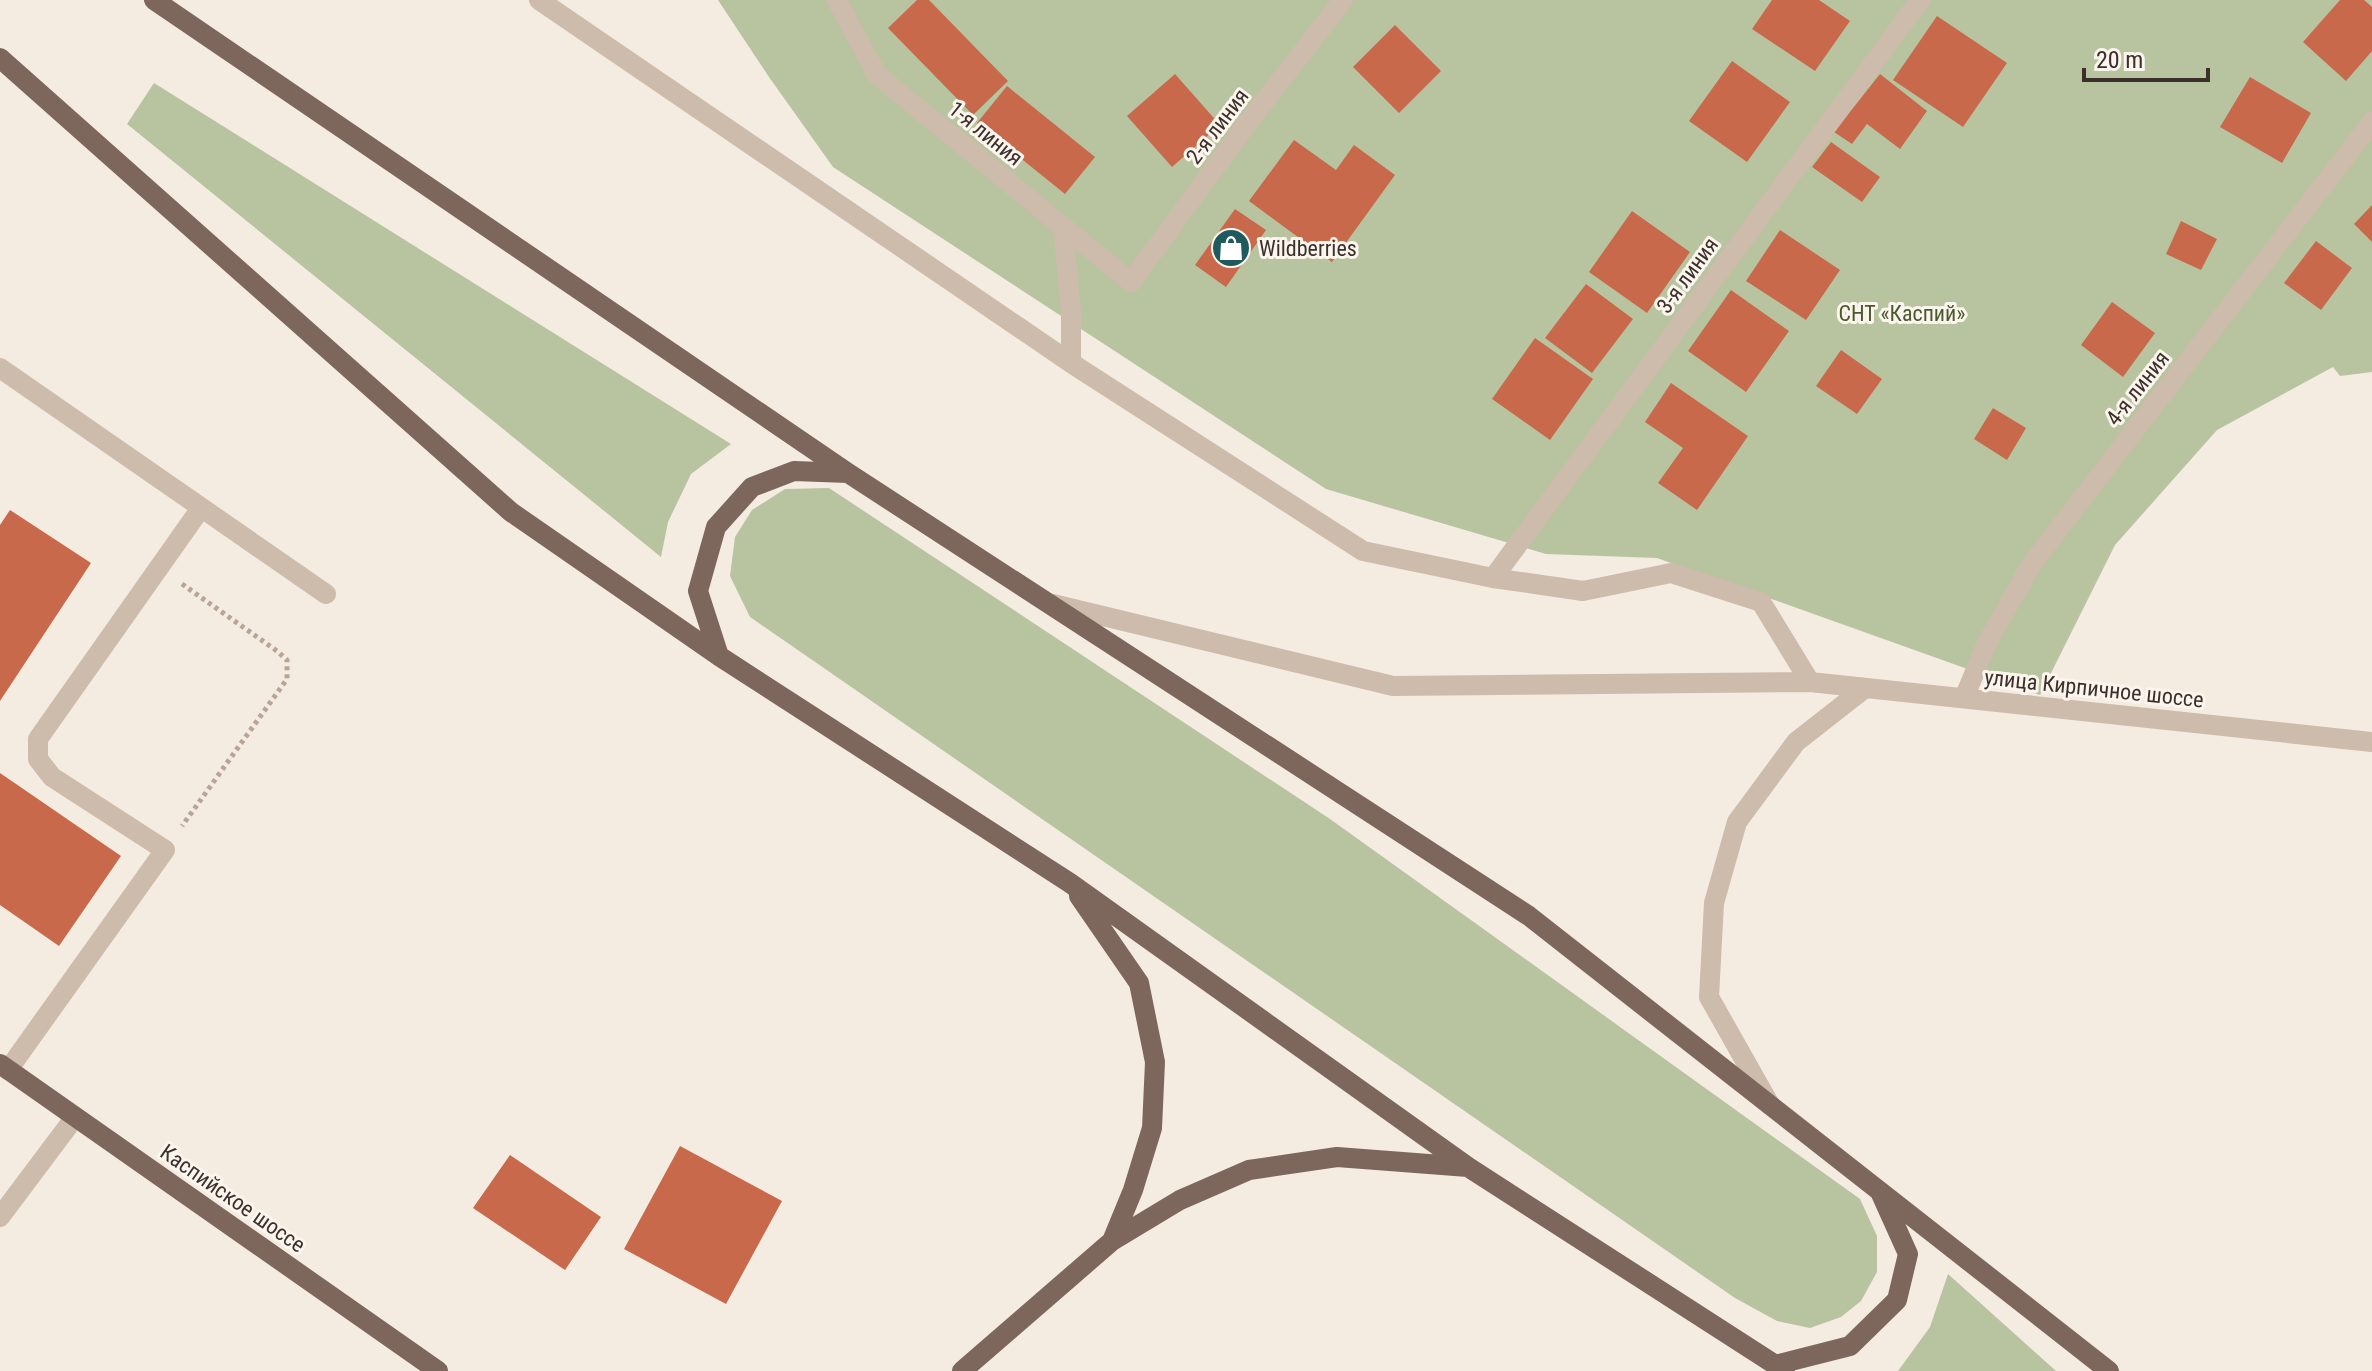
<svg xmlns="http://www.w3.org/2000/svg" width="2372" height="1371" font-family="'Roboto Condensed',sans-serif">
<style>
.green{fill:#b8c4a0}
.building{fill:#c8694b}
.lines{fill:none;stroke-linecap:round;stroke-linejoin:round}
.path{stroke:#b9a596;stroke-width:5;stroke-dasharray:4 4;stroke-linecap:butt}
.service{stroke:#cdbbac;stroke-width:20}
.minor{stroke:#cdbbac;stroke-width:20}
.primary{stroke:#7d675c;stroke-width:20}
.labels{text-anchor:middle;stroke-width:6;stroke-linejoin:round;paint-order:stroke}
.street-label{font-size:22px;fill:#3b302b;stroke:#fbf5ee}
.poi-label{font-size:22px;fill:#3b302b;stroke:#fbf5ee;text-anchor:start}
.park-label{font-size:22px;fill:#4a5a2e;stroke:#fbf5ee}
</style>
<rect width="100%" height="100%" fill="#f4ebe1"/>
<path class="green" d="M718,0H2372V372L2340,376L2333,367L2217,430L2115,545L2040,695L1657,558L1546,554L1326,489L833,167L769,77Z
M154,83L731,444L691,474L668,522L661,557L127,124Z
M829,488L1330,819L1860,1199L1877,1236V1272L1861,1301L1841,1317L1810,1328L1777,1321L1735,1298L750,617L730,576L735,537L752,510L785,489Z
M1948,1274L2056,1371H1898L1930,1327Z"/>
<path class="building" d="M917,0H929L1008,81L973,115L888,28Z
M1772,0H1819L1850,21L1815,71L1752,29Z
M2340,0H2364L2372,7V51L2346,81L2303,42Z
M1937,16L2007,63L1963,127L1893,80Z
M1395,25L1441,71L1399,113L1353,67Z
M1732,61L1790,102L1747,162L1689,121Z
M1175,74L1220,125L1172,167L1127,116Z
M1880,74L1927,111L1900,149L1867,124L1852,144L1834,132Z
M2250,77L2311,113L2282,163L2220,127Z
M1007,86L1095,157L1065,194L977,123Z
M1294,140L1336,170L1354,145L1395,175L1332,262L1249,201Z
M1831,142L1880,177L1862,202L1812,167Z
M2372,205V242L2354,224Z
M1235,209L1266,230L1226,287L1195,265Z
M1632,211L1690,252L1647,313L1589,272Z
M2181,221L2217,239L2201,270L2166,254Z
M1780,230L1840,270L1806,320L1746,281Z
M2316,241L2352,268L2321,310L2284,283Z
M1586,284L1633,319L1592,373L1545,338Z
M1731,290L1789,331L1746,392L1688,351Z
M2112,302L2155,333L2123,377L2081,345Z
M1535,338L1593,379L1550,440L1492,399Z
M1841,350L1882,379L1857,414L1816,386Z
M1671,383L1748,436L1697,510L1658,483L1683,448L1645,422Z
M1993,408L2026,428L2007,460L1974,439Z
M10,510L91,563L0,701V525Z
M0,773L121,856L59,946L0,905Z
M680,1146L782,1201L726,1304L624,1249Z
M510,1155L601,1217L565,1270L473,1208Z"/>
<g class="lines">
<path class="path" d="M182,584L277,651L287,660V679L182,826"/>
<path class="service" d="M0,368L326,594
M8,1070L165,850L52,777L38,759V739L201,508
M0,1217L75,1117"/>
<path class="minor" d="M539,0L1071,363L1363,551L1493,578L1583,591L1671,573L1761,602L1810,682
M837,0L877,75L1131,282L1246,125L1343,0
M1063,226L1071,312V363
M1493,578L1920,0
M1053,604L1393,686L1810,682L2372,742
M1964,698L1987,643L2031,565L2372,122
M1770,1105L1709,997L1714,903L1737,822L1796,742L1865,688"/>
<path class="primary" d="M154,0L848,473L1529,916L2109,1371
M0,58L511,512L719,656L1070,883L1468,1167L1785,1371
M719,656L698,591L716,527L752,487L794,471L848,473
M1079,896L1139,983L1155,1062L1152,1128L1133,1190L1112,1241
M0,1064L438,1371
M1775,1365L1850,1346L1897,1300L1908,1254L1881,1194
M962,1371L1112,1241L1180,1200L1249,1170L1337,1157L1468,1167"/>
</g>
<defs>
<g id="shop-disc" transform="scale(2)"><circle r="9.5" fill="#1f5a5e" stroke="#fbf5ee"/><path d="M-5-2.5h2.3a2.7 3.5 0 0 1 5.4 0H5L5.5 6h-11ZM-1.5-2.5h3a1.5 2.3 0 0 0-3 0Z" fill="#fff"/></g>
</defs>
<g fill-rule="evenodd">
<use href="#shop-disc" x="1231" y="248"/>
</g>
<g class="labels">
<g class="street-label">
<text transform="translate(1217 126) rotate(-53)" y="8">2-я линия</text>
<text transform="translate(986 133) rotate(39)" y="8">1-я линия</text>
<text transform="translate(1687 275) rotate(-54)" y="8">3-я линия</text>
<text transform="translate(2137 388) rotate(-52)" y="8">4-я линия</text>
<text transform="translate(2094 688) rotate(6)" y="8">улица Кирпичное шоссе</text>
<text transform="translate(233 1198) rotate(35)" y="8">Каспийское шоссе</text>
</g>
<g class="poi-label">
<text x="1259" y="256">Wildberries</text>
</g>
<g class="park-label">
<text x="1902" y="321">СНТ «Каспий»</text>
</g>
</g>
<path d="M2084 68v12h124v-12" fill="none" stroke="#3b302b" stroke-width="4"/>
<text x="2096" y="68" font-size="24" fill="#3b302b" stroke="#fbf5ee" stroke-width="6" paint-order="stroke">20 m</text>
</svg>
